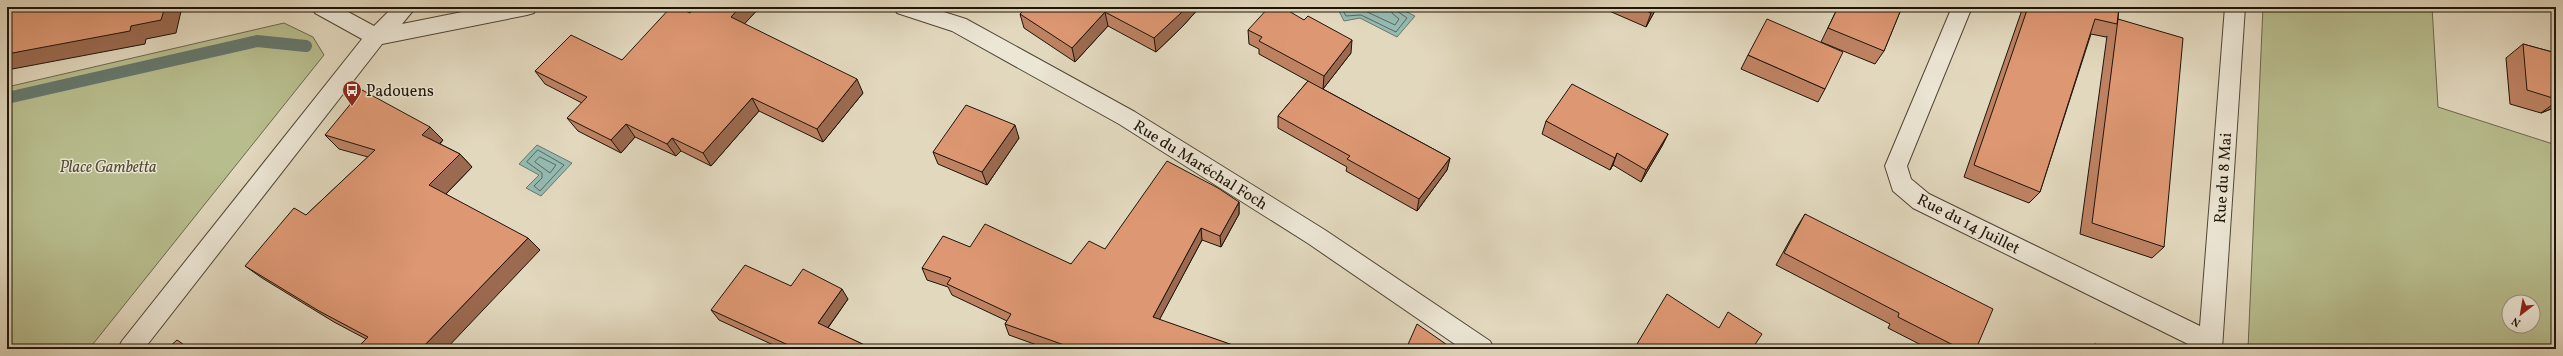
<svg xmlns="http://www.w3.org/2000/svg" width="2563" height="356" font-family="Vollkorn,serif">
<style>
.green{fill:#b8bd8e;stroke:#6b684c;fill-rule:evenodd}
.water{fill:#95bab1;stroke:#65786e}
.lines{fill:none;stroke-linecap:round;stroke-linejoin:round}
.shore{stroke:#5a675d;stroke-width:1}
.stream{stroke:#65786e;stroke-width:12}
.minor-casing{stroke:#4f4536;stroke-width:2}
.minor{fill:#ece6d5;fill-rule:evenodd}
.wall{fill:#be8263;stroke:#1e1409}
.shaded-wall{fill:#9b6a50;stroke:#1e1409}
.building{fill:#dd9773;stroke:#1e1409}
.labels{text-anchor:middle;stroke-width:3;stroke-linejoin:round;paint-order:stroke}
.poi-label{font-size:16px;fill:#1e1409;stroke:#ece6d5;text-anchor:start}
.street-label{font-size:16px;fill:#1e1409;stroke:#ece6d5}
.park-label{font-size:16px;font-style:italic;fill:#544f38;stroke:#ece6d5}
</style>
<rect width="100%" height="100%" fill="#e2d8be"/>
<filter id="stains"><feTurbulence type="fractalNoise" baseFrequency=".005" numOctaves="4"/><feColorMatrix values="0 0 0 0 .2 0 0 0 0 .09 0 0 0 0 .02 0 0 0 .5 -.17"/></filter>
<radialGradient id="worn" r=".72"><stop offset=".6" stop-color="#630" stop-opacity="0"/><stop offset="1" stop-color="#630" stop-opacity=".3"/></radialGradient>
<path class="green" d="M2263,7H2432L2438,107L2556,145V349H2248ZM2509,302H2533V326H2509Z
M284,23L313,37L324,55L89,349H7V87Z"/>
<path class="water" d="M1337,7H1397L1415,16L1397,37L1360,18L1344,21Z
M537,145L572,163L541,196L526,188L539,175L519,164Z"/>
<g class="lines">
<path class="shore" d="M1341,7L1346,16L1361,15L1396,32L1407,18L1397,11L1396,7
M1347,7L1350,11L1363,10L1395,25L1399,19L1392,13L1391,7
M538,150L564,165L540,191L534,186L542,178V173L527,162Z
M540,157L556,165L550,173L535,162Z"/>
<path class="stream" d="M7,98L257,41L306,46"/>
<g class="minor-casing">
<path id="minor" d="M312,7H339L374,26L393,7H416L402,24L487,7H537L534,13L527,15L382,44L144,349H118L122,341L362,39L315,13Z
M894,7H928L966,19L1135,112L1325,230L1490,341L1494,349H1462L1309,244L1119,124L952,31L897,13Z
M1952,7H1972L1907,166L1911,179L1929,194L2200,326L2225,7H2245L2222,349H2198L1913,208L1893,191L1885,166Z"/>
</g>
<use href="#minor" class="minor"/>
</g>
<path class="wall" d="M760,7L744,24L863,93L823,142L759,111L711,166L681,151L676,156L635,137L621,153L578,131L567,118L582,103L545,84L535,71L622,60Z
M1200,7L1182,27L1156,52L1108,26L1075,62L1024,28L1020,14Z
M1600,7H1657L1646,27Z
M1838,7H1902L1884,51L1875,64L1821,42Z
M2023,7H2119L2118,19L2164,247L2152,258L2080,234L2107,36L2106,37L2091,34L2040,192L2029,203L1964,177Z
M1248,30L1351,53L1323,89L1450,158L1447,170L1417,211L1346,171L1347,167L1278,128V116L1308,81L1259,54V49L1249,44Z
M2523,44L2556,53V107L2541,113L2510,104L2506,58Z
M1748,55L1825,89L1818,102L1741,69Z
M1546,121L1668,134L1662,146L1641,182L1613,165L1610,170L1542,134Z
M430,127L443,140L440,144L460,154L472,167L446,194L540,250L366,339L334,322L262,278L245,266L306,215L368,157L339,149L325,135Z
M1019,138L987,185L938,164L933,152Z
M1239,202V214L1221,247L1202,240L1159,320L1244,349H1048L1009,335L1005,324L1007,321L952,295L948,287L927,280L922,268L970,247L1071,264Z
M1805,214L1976,349H1929L1888,328L1890,324L1776,265L1797,227Z
M791,286L848,299L828,328L873,349H782L719,320L711,310Z
M2095,344L2105,349H2089Z"/>
<path class="shaded-wall" d="M165,7H182L176,33L146,39L145,44L7,70V54L131,26Z
M740,7H760L738,31L731,17Z
M1186,7H1200L1182,27L1156,52L1154,38Z
M1654,7H1657L1646,27L1651,13Z
M1105,12L1108,26L1075,62L1072,48Z
M1352,40L1351,53L1323,89L1324,76Z
M857,79L863,93L823,142L817,129Z
M752,98L759,111L711,166L703,153Z
M2556,102V107L2541,113Z
M626,124L635,137L621,153L611,140Z
M1015,125L1019,138L987,185L982,172Z
M430,127L443,140L435,148L422,135Z
M1668,134L1662,146L1641,182L1646,170Z
M672,138L681,151L676,156L667,144Z
M1617,153L1613,165L1610,170L1615,158Z
M460,154L472,167L442,198L429,185Z
M1450,158L1447,170L1417,211L1419,199Z
M1239,202V214L1221,247L1220,236Z
M1201,228L1202,240L1155,328L1153,317Z
M528,238L540,250L446,349H421Z
M842,289L848,299L824,333L818,323Z"/>
<path class="building" d="M30,7H165L161,20L131,26L130,31L7,54V11Z
M671,7H677L690,13L695,7H740L731,17L857,79L817,129L752,98L703,153L672,138L667,144L626,124L611,140L567,118L587,97L535,71L571,35L622,60Z
M1027,7H1186L1181,13L1154,38L1105,12L1072,48L1020,14Z
M1269,7H1282L1304,20L1308,16L1352,40L1324,76L1259,41L1262,37L1248,30Z
M1637,7H1654L1651,13Z
M1838,7H1902L1884,51L1828,28Z
M2028,7H2119L2117,24L2095,19L2040,192L1974,165Z
M1767,19L1843,52L1825,89L1748,55Z
M2118,19L2183,38L2164,247L2092,223Z
M2523,44L2556,53V99L2527,90Z
M1308,81L1450,158L1419,199L1347,159L1350,156L1278,116Z
M1572,84L1668,134L1646,170L1617,153L1615,158L1546,121Z
M362,90L430,127L422,135L460,154L429,185L528,238L421,349H356L368,337L319,311L245,266L294,208L306,215L375,150L325,135Z
M966,105L1015,125L982,172L933,152Z
M1167,161L1218,188L1239,202L1220,236L1201,228L1153,317L1244,349H1066L1067,346L1005,324L1011,314L947,284L951,278L922,268L943,236L970,247L985,224L1071,264L1089,241L1105,249Z
M1805,214L1993,309L1976,349H1961L1898,317L1899,313L1784,253Z
M745,265L791,286L803,269L842,289L818,323L873,349H797L711,310Z
M1667,294L1719,328L1728,312L1762,334L1752,349H1634Z
M1417,324L1453,349H1406Z
M177,340L190,349H167Z
M2095,344L2105,349H2093Z
M1350,345L1359,349H1348Z"/>
<defs>
<g id="bus-pin" transform="scale(1)"><path d="M0 17L-7.5 6A9.5 9.5 0 1 1 7.5 6Z" fill="#8f2418" stroke="#ece6d5"/><path d="M-5-6H5V4H4V6H2V4H-2V6H-4V4H-5ZM-3.5-4V0h7V-4ZM-3.5 1.2v1.5H-2V1.2ZM2 1.2v1.5H3.5V1.2Z" fill="#fff"/></g>
</defs>
<g fill-rule="evenodd">
<use href="#bus-pin" x="352" y="90"/>
</g>
<g class="labels">
<g class="poi-label">
<text x="366" y="96">Padouens</text>
</g>
<g class="street-label">
<text transform="translate(1201 164) rotate(32)" y="6">Rue du Maréchal Foch</text>
<text transform="translate(2222 178) rotate(-86)" y="6">Rue du 8 Mai</text>
<text transform="translate(1969 223) rotate(27)" y="6">Rue du 14 Juillet</text>
</g>
<g class="park-label">
<text x="108" y="172">Place Gambetta</text>
</g>
</g>
<rect width="2563" height="356" fill="none" stroke="#e2d8be" stroke-width="24"/>
<rect x="8" y="8" width="2547" height="340" fill="none" stroke="#1e1409" stroke-width="2"/>
<rect x="12" y="12" width="2539" height="332" fill="none" stroke="#1e1409"/>
<g transform="translate(2521 314) rotate(211)"><circle r="19" fill="#ece6d5" stroke="#9a9283"/>
<path d="M0-3L7 15L0 10L-7 15Z" fill="#8f2418"/>
<text y="-6" font-size="11" font-weight="bold" text-anchor="middle" fill="#1e1409">N</text>
</g>
<rect width="100%" height="100%" filter="url(#stains)"/>
<rect width="100%" height="100%" fill="url(#worn)"/>
</svg>
